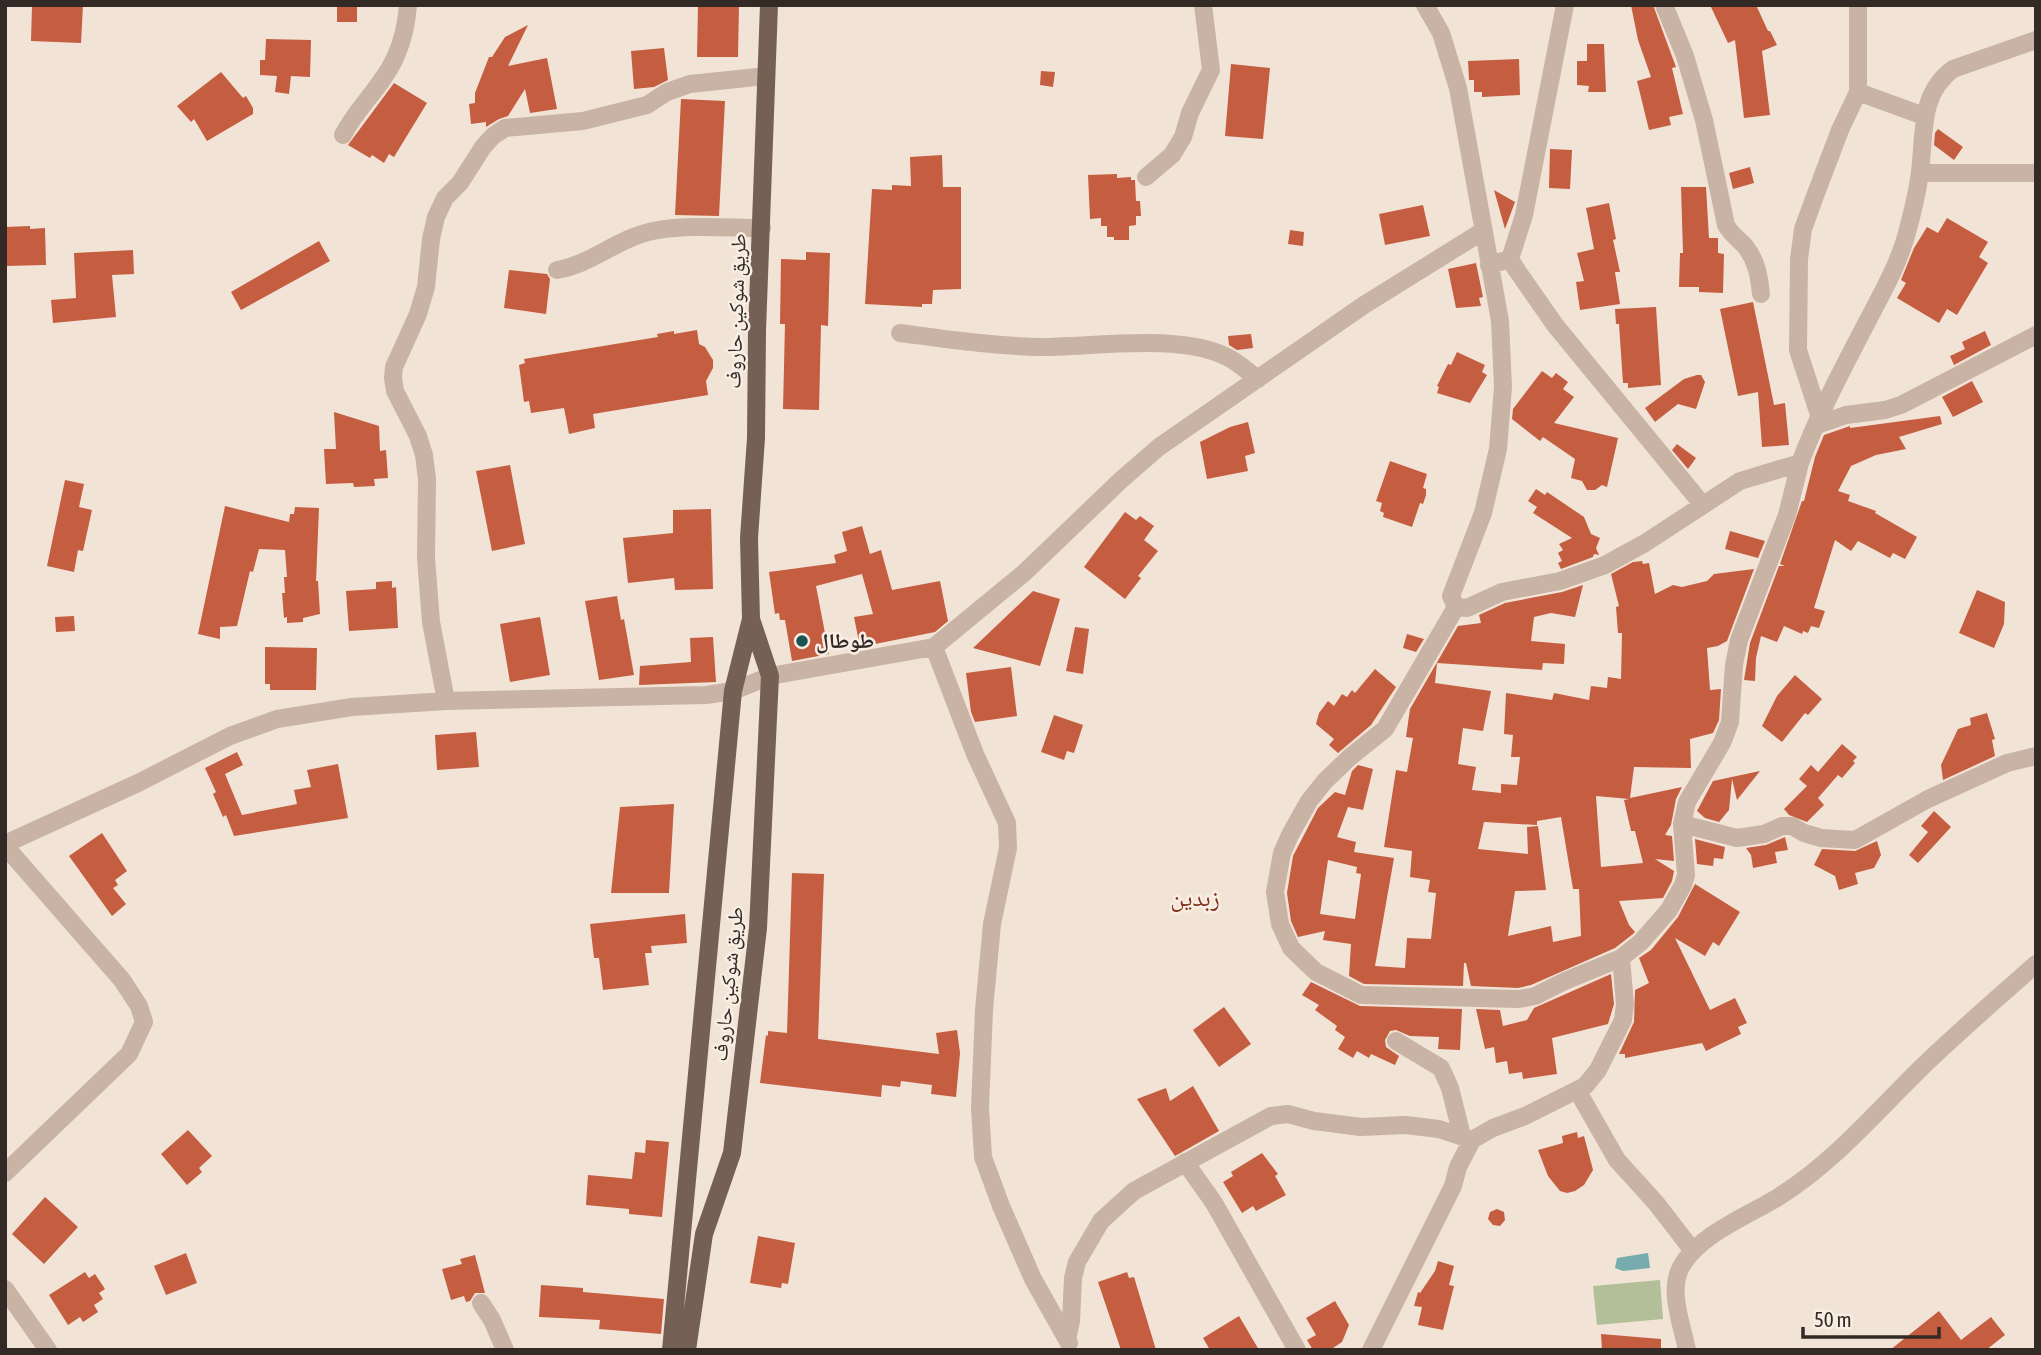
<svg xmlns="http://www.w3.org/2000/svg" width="2041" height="1355" font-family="'Asap Condensed','Noto Naskh Arabic',sans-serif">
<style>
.green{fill:#b3bf98}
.water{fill:#76acad}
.building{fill:#c55d40;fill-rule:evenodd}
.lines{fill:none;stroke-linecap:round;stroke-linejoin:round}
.minor{stroke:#c8b3a4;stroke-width:18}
.primary{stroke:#756056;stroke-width:18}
.poi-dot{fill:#1b5254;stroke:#f9eee3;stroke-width:2.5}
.labels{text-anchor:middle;stroke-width:5;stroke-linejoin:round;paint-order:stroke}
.street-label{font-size:21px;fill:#332925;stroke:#f9eee3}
.poi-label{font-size:21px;font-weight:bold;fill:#332925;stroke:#f9eee3;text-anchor:start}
.quarter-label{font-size:24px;fill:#82341f;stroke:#f9eee3}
</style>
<rect width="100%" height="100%" fill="#f1e4d7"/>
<path class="green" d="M1660,1280L1663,1319L1597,1325L1593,1286Z"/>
<path class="water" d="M1648,1253L1650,1268L1623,1271L1615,1268L1617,1258Z"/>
<path class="building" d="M32,5H83L81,43L31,41Z
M698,5H739L738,57H697Z
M1631,5H1653L1676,67L1672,68L1683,114L1669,117L1671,125L1649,130L1637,81L1651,77L1638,40Z
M1710,5H1756L1768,31H1770L1777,45L1762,51L1770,115L1744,118L1735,40L1728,43Z
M337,7H357V22H337Z
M528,25L508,66L547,58L557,109L530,113L525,89L508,116L499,119L486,127V122L471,124L469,104L475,103V93L489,57H492L505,37Z
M266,39L311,40L310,77L291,76L289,94L275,92L277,76L260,75V60H265Z
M1587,44H1604L1606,92H1588L1589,86L1577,85V61H1587Z
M664,48L668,80L654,87L634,89L631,51Z
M1519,59L1520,95L1482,97V92H1474V80H1469L1468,61Z
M1231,64L1270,68L1263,139L1225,136Z
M1041,71L1055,72L1053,87L1040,85Z
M221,72L243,98L246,96L253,108V114L207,141L194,119L191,122L177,106Z
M394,83L427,103L394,157L389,154L384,163L372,155L370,158L348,145Z
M681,99L725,101L719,216L675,215Z
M1938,129L1963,147L1954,160L1934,145L1935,133Z
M1550,149L1572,150L1570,189L1549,188Z
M942,155L943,187H961V289L933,290L932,304H922V307L865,304L872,189L892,190V185L911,186L910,157Z
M1750,167L1754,183L1733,189L1729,173Z
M1117,174V178L1131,177V180H1135L1136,201H1140L1141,216H1136V225L1129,226V240H1114V237H1107V226H1101V218L1090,219L1088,175Z
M1681,187H1706L1709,238H1718V253L1724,254L1723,293L1699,292V287H1679L1680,253H1683Z
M1494,190L1515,202L1505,229Z
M1609,203L1616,239L1613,240L1620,272H1615L1620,304L1580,310L1576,282L1584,281L1577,253L1594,249L1586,208Z
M1423,205L1430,236L1385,245L1379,214Z
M1947,218L1988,242L1979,257L1988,263L1957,315L1947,309L1939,323L1897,298L1906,283L1901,280L1914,248L1927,227L1938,233Z
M30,226V229L45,228L46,265L5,266V227Z
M1290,230L1304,232L1303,246L1288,244Z
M319,241L330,261L241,310L231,292Z
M133,250L134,274L112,275L116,317L53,323L51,300L76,298L74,253Z
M806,252L830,253L828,326L821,325L819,410L783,409L785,324H780L781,259L806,260Z
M1476,263L1483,297L1479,298L1481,306L1456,308L1448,269Z
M509,270L547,274L550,279L546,314L504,308Z
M1753,302L1774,405L1785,403L1789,445L1762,447L1758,392L1738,396L1720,309Z
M1656,307L1661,385L1628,388V383H1623L1619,324H1616L1615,309Z
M697,330L699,344L705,347L713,360V368L706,381L708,395L593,414L595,428L569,434L564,408L531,413L529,401L524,402L519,365L525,363L524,359L658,337L657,334L674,331V334Z
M1985,331L1991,345L1954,365L1950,356L1965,349L1962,342Z
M1251,334L1253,348L1237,350L1229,345L1228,336Z
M1457,352L1485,365L1482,372L1487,375L1470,403L1437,393L1439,387L1437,386L1448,364L1451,365Z
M1542,371L1552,378L1556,373L1568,382L1563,389L1574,397L1554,423L1618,438L1607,487L1602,485L1595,490H1587L1582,481L1571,478L1575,459L1543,437L1540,441L1512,419L1513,409Z
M1697,375H1701L1705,382L1696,409L1678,404L1655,422L1645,408L1684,379Z
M1972,381L1983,402L1953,417L1942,397Z
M334,412L379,426L380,451L386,450L388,478L374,479L375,486L354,487L353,483L326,484L324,449H336Z
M1940,416L1942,424L1899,437L1906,449L1876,455L1851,466L1838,491L1850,495L1848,501L1876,511L1875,513L1917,537L1905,559L1893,553L1890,558L1858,541L1851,551L1835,540L1814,608L1825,611L1819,628L1811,626L1808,633L1803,631L1802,634L1784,626L1777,642L1761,636L1756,658L1755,681L1744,680L1750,643L1779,566H1785L1780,564L1802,501H1804L1815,457L1824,435L1850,426V428Z
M1248,422L1255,453L1245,456L1248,471L1207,479L1200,442L1230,427Z
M1677,444L1696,458L1688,469L1672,450Z
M1390,461L1427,474L1423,488L1426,489V495L1423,504L1420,503L1412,527L1383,517L1384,513L1380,511L1382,503L1376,501Z
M510,465L525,544L492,551L476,471Z
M65,480L84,484L79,507L92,510L83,551L78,550L74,572L47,566Z
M1536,489L1545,495L1547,492L1584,517L1591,534L1600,538L1596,548L1599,555L1594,554L1593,557L1561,569L1558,563L1562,561L1558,553L1563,550L1559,544L1572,538L1533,513L1537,507L1528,501Z
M225,506L289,522L290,514H294L295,507L319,508L316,581H318L320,614L303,618V622L287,623V617L284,618L282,593H285L284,577H287L285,550L259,549L253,572L250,571L237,626L220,627V639L198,634Z
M711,509L713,589L675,590L674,578L628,583L623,538L673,533V510Z
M1125,512L1136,520L1140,516L1154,526L1144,540L1158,551L1138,576L1141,578L1125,599L1084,567Z
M862,526L870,554L881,550L892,590L940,581L948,621L935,632L860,647L854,617L873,614L862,574L816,586L829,654L792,661L785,620H780L779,613L775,614L769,572L836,563L834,555L847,551L842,532Z
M1730,531L1765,541L1758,558L1725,549Z
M1642,561L1643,564L1649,563L1655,594L1673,585L1682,587L1707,581L1714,574L1754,569L1727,641L1718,646L1707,648L1710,690L1721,689L1719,720L1713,733L1690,739L1691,768L1634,767L1630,798L1682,787L1676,799L1671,825L1665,835L1672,836L1674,861L1655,859L1674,871L1672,881L1663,898L1619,901L1629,925L1635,932L1633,934L1615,948L1531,985L1518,988L1471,986L1466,963H1464L1463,986L1364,984L1349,976L1351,944L1323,940L1325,931L1298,937L1291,921L1287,893L1293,856L1318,808L1335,792L1345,795L1352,771L1358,765L1373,769L1363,810L1348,807L1337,837L1356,842L1354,852L1394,858L1375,966L1405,968L1407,938L1431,939L1436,893L1428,892L1430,880L1410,877L1412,851L1384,847L1396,770L1407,772L1413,738L1406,737L1410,709L1458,626L1481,623L1479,615L1505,603L1562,592L1583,585L1575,617L1551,613L1534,617L1531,641L1565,644L1564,664L1543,663L1542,670L1437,663L1435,683L1491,691L1483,731L1463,728L1458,764L1476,767L1472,790L1501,793V784L1517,785L1520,757H1511L1513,735L1504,734L1506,693L1552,700L1554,693L1589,700L1591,686L1607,688L1608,677L1621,679L1622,633H1618L1616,607L1619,606L1611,574L1633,562ZM1596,796L1629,799L1624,800L1631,831H1635L1643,863L1601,867ZM1561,817L1573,889H1579L1581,936L1553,942L1551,926L1508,936L1515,891L1546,890L1538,826L1527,827L1528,854L1478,849L1484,822L1537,825V821ZM1328,860L1357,867L1356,873L1361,874L1355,919L1320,914Z
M392,581V588L396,587L398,628L349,631L346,591L376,589V582Z
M1977,590L2005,602L2004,624L1994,648L1959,633Z
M1033,591L1060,599L1040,666L973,648Z
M617,596L621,620L624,619L634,675L599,680L585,601Z
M74,616L75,631L56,632L55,617Z
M540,617L550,675L510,682L500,624Z
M1075,627L1089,629L1083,674L1066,671Z
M1407,634L1424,639L1416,652L1403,648Z
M713,637L716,682L639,685L640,666L691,662L690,638Z
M265,647L317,648L316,690H270V684H265Z
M1011,667L1017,716L975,722L971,712L966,673Z
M1375,669L1396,687L1371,725L1338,753L1329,745L1334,739L1316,724L1319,713L1328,701L1334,706L1342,694L1347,697L1352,690L1355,693Z
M1795,675L1822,699L1808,715L1805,713L1782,742L1762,726L1777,696Z
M1987,713L1995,739L1992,740L1995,756L1943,780L1941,765L1958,729L1971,725L1970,718Z
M1054,715L1083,725L1074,753L1067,751L1064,760L1041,752Z
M476,732L479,767L437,770L435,735Z
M1842,744L1857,757L1853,761L1855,763L1842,778L1838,775L1818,798L1824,805L1807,822L1789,815L1784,809L1807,786L1799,779L1811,765L1818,772Z
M237,752L243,765L225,774L242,815L297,804L294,790L311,787L307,770L338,764L348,818L234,836L226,815L223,817L213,794L216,792L205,768Z
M1760,771L1737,800L1732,779L1729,810L1719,822L1705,818L1697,811L1713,781Z
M674,804L669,893H611L620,807Z
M1934,811L1951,827L1918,863L1909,855L1928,832L1921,826Z
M102,833L127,871L115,880L118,885L113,888L126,904L112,916L69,856Z
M1785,837L1788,850L1775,852L1777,863L1753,868L1751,855L1746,848L1766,845Z
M1695,839L1725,847L1723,859L1714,858L1713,866L1697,864Z
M1877,841L1881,855L1874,868L1855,873L1858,884L1839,890L1835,876L1814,865L1822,849L1855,851Z
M792,873L824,874L818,1039L939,1054L936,1033L957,1030L960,1053L956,1097L931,1094L932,1085L901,1081L900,1087L882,1085L881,1097L760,1083L766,1035L768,1036V1031L787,1033Z
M1695,884L1740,912L1719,946L1713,942L1705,956L1675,938L1710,1010L1735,998L1747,1023L1738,1027L1741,1034L1706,1051L1702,1043L1625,1058V1054H1619L1634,1022L1635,990L1649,983L1639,958L1651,950L1678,917Z
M685,914L687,943L651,946L652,953H645L649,985L603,990L599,958H594L590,924Z
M1611,974L1614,1004L1608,1024L1552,1038L1557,1074L1523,1079L1522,1072L1509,1074L1507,1061L1496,1063L1494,1047L1485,1049L1476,1009L1500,1010L1503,1026L1527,1020L1534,1008Z
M1311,982L1360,1006L1462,1009L1460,1050L1438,1049L1439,1037L1410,1036L1396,1030L1390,1031L1385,1040L1386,1047L1399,1056L1395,1065L1371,1054L1369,1058L1357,1051L1353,1058L1338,1049L1345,1037L1335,1030L1337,1026L1315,1010L1319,1005L1302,995Z
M1224,1007L1251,1044L1219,1067L1193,1030Z
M1193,1086L1219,1131L1175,1156L1137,1099L1166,1088L1170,1101Z
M188,1130L212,1156L199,1168L202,1172L187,1185L161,1154Z
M1577,1132L1578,1138L1584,1136L1593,1170L1584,1185L1575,1191L1567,1193L1560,1191L1548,1176L1538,1150L1563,1143L1562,1136Z
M646,1140L669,1142L662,1217L629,1214V1209L586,1205L588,1175L632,1179L635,1152L645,1153Z
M1262,1153L1278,1174L1275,1176L1286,1195L1256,1211L1253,1206L1242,1213L1223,1182L1233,1176L1231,1172Z
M45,1197L78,1227L44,1264L12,1234Z
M1497,1209L1504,1212L1505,1220L1500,1226L1493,1225L1488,1219L1490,1212Z
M758,1236L795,1243L788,1284L782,1283L781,1288L750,1283Z
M186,1253L197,1283L166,1295L154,1266Z
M475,1255L485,1293H475L470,1301L466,1302L464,1296L451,1300L442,1269L462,1264L460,1259Z
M1438,1261L1454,1266L1449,1285L1454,1286L1443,1330L1418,1325L1422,1307L1414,1306L1418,1292L1420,1293L1435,1271Z
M85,1272L89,1278L95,1274L105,1289L99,1293L103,1299L94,1305L98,1312L83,1322L80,1317L68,1325L49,1295Z
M1127,1272L1129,1278L1134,1277L1156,1350H1121L1098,1282Z
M541,1285L583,1288V1292L664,1299L661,1334L599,1329L600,1320L539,1317Z
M1335,1301L1349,1325L1342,1342L1330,1350H1313L1307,1340L1316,1335L1306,1318Z
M1939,1311L1961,1340L1991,1317L2005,1335L1986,1350H1890Z
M1239,1316L1259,1350H1210L1203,1338Z
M1601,1334L1661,1339V1350H1602Z"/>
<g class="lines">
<path class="minor" d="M1425,5L1441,33L1458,88L1500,321L1503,387L1498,449L1483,513L1451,596L1456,607L1467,608L1502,592L1560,581L1605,565L1645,543L1740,481L1800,463C1818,415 1843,368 1867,322C1882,293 1900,262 1908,229C1913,210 1918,191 1920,171C1925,133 1919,94 1953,69L2036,40
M1664,5L1685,56L1704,120L1726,225C1731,234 1738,239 1745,246C1757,261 1759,276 1761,294
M1858,5V92L1924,116
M343,135C354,113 371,97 384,77C399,56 406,30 408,5
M1920,173H2036
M1146,177L1172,155L1183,137L1190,113L1211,70L1203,5
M1510,259L1524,215L1565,5
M1489,265L1510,259L1516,269L1555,325L1702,504
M557,270C592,264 618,238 653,231C687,224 727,228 762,228
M900,333C946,339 994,346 1040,347C1093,347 1180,333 1227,357C1238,362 1248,372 1258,379
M1820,418L1798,350L1799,259L1803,229L1815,196L1840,130L1858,92
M1817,425L1846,415L1885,410L1901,405L2036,335
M1456,607L1385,729L1350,757L1325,781L1309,801L1290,835L1282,853L1275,892L1280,924L1291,948L1316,972L1361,995L1519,999L1535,996L1565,981L1621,958L1641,942L1669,910L1683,885L1686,875L1682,824L1687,802L1722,743L1730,722L1734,665L1739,640L1787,515L1800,463
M934,647L975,754L1007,823L1008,848L992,924L984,1010L980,1108L983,1157L1001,1206L1033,1279L1069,1343
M446,701L431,622L426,558L427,479L424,455L418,436L395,391L393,378L394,367L418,314L426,287L431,239L436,217L445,198L460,183L483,147L493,136L505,128L583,121L647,105L667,92L690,84L766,76
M1682,824L1737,838L1764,834L1782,826H1792L1804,833L1821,838L1855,840L1928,799L2007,763L2036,756
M5,844L138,783L230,736L277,719L352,707L446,701L706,695L733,691L770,676L934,647L1024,573L1121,480L1159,447L1364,305L1483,231
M5,846L122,980L139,1006L144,1022L129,1054L5,1173
M1396,1041L1441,1068L1450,1088L1462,1136
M1577,1090L1617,1160L1656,1203L1693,1251
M1472,1140L1493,1128L1525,1116L1585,1086L1598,1070L1623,1020L1625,1004L1621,958
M1185,1162L1214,1203L1297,1350
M5,1289L48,1350
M481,1303L492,1320L505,1350
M1067,1339L1071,1321L1073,1278L1077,1262L1101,1221L1134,1191L1271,1116L1288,1114L1314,1121L1361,1127L1405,1125L1439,1129L1472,1140L1458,1167L1453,1186L1371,1350
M1687,1350C1682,1324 1668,1291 1681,1267C1699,1234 1750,1215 1780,1196C1834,1162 1876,1112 1921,1068C1958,1032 1998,998 2036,964"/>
<path class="primary" d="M671,1350L733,691L751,619L749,538L756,438L757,331L769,5
M687,1350L704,1234L732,1153L758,928L770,676L751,619"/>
</g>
<circle class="poi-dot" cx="802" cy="641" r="7"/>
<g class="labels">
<g class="street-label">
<text transform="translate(736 311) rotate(-88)" y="7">طريق شوكين حاروف</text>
<text transform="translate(728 984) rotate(-84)" y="7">طريق شوكين حاروف</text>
</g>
<g class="poi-label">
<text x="816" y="648">طوطال</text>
</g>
<g class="quarter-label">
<text x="1195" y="906">زبدين</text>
</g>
</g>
<rect width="2041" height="1355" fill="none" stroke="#332925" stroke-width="14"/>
<path d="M1803 1327v10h136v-10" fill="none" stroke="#332925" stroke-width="3.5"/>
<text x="1814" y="1327" font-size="21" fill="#332925" stroke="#f9eee3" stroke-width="5" paint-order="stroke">50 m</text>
</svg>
